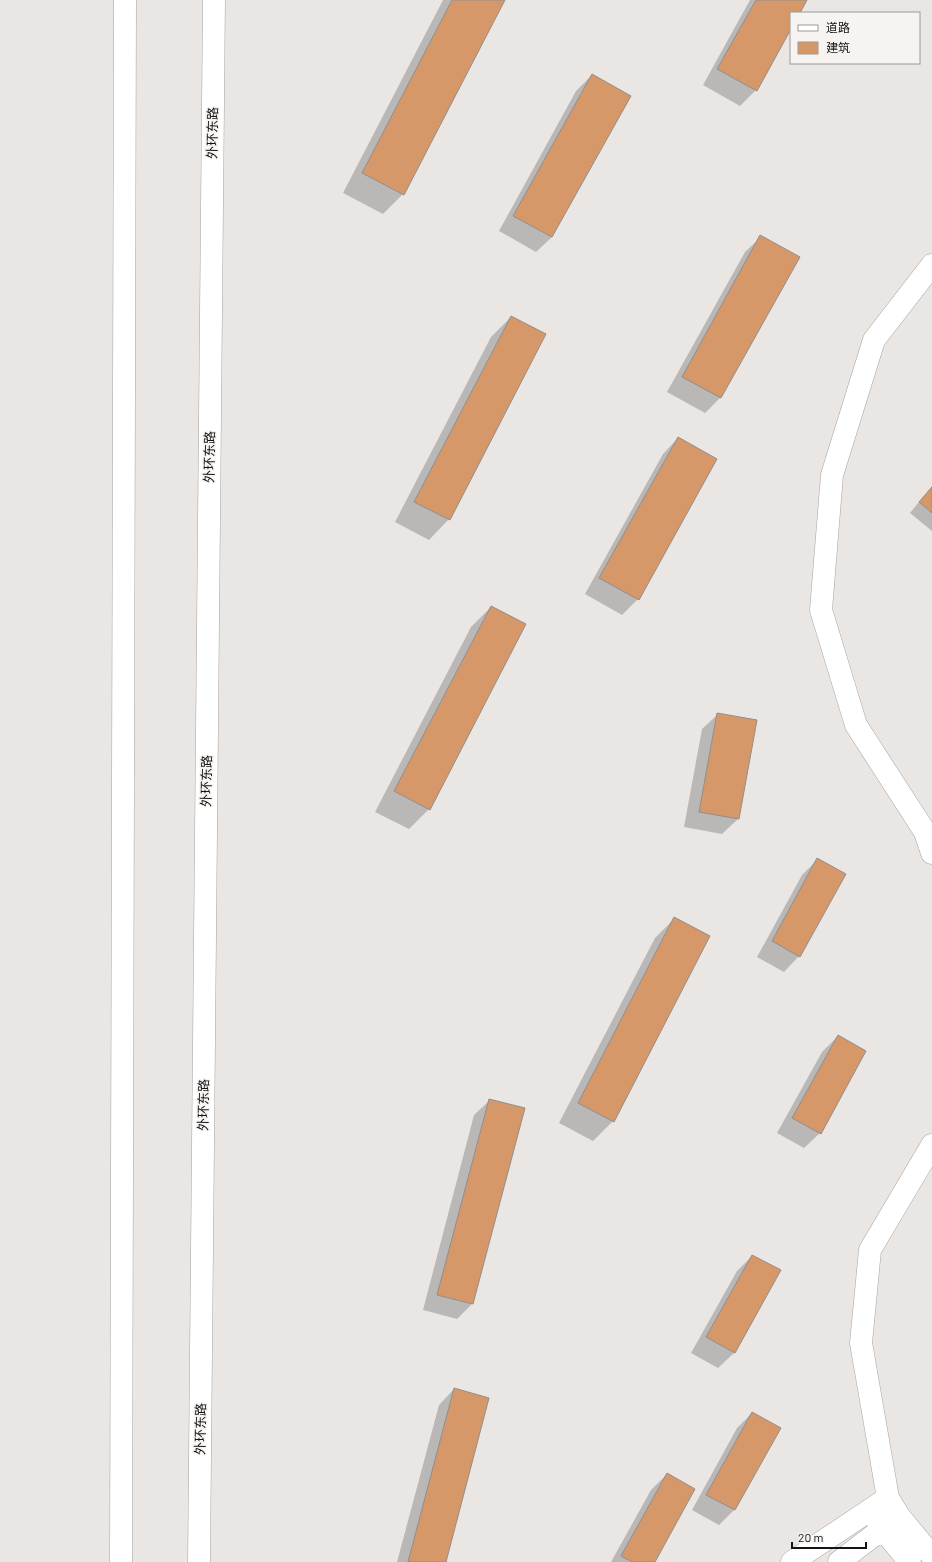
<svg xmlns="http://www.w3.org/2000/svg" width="932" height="1562" font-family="Barlow,'Noto Sans SC',sans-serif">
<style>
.shadow{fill:#0003}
.building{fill:#d69869;stroke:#918e8d}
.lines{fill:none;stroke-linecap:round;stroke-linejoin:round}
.minor-casing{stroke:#a6a4a2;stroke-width:23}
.highway-casing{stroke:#a6a4a2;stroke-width:23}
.minor{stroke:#fff;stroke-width:22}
.highway{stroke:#fff;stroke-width:22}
.labels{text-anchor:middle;stroke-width:3;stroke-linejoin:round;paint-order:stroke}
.street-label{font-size:13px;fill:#151413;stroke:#f6f3f1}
</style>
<rect width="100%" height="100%" fill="#e9e6e4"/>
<path class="shadow" d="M443,0H504L403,194L383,214L343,193Z
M750,0H806L798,13H791V26L756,90L740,106L703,85Z
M592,75L552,237L536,252L499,231L576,91Z
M761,237L798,257L720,398L705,413L667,392L745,252Z
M511,317L449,519L429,540L395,522L491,337Z
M678,438L638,599L622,615L585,594L663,454Z
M932,486V531L910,513Z
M491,607L429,809L409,829L375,812L471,627Z
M718,714L738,819L722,834L684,827L702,729Z
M817,860L799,956L784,972L757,957L802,875Z
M675,918L613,1121L593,1141L559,1123L655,938Z
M838,1036L820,1133L804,1148L777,1133L822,1052Z
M490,1100L472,1304L457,1319L423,1310L474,1115Z
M752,1256L779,1271L734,1353L718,1368L691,1353L737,1271Z
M454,1389L445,1562H397L439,1405Z
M752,1413L779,1428L734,1510L719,1525L692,1510L737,1428Z
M667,1474L653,1562H611L651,1490Z"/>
<path class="building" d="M452,0H505L404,195L362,173Z
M756,0H807L800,13H791V29L757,91L717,69Z
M592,74L631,96L552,237L513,216Z
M760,235L800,257L721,398L682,377Z
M511,316L546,334L450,520L414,502Z
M678,437L717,459L639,600L599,578Z
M932,487V513L919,502Z
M491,606L526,624L430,810L394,791Z
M717,713L757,720L739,819L699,812Z
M817,858L846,874L800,957L772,941Z
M674,917L710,936L614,1122L578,1103Z
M838,1035L866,1051L821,1134L792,1118Z
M489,1099L525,1108L473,1304L437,1295Z
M752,1255L781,1270L735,1353L706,1337Z
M454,1388L489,1398L446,1562H408Z
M752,1412L781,1428L735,1510L706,1495Z
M667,1473L695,1489L655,1562H632L621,1556Z"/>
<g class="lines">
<g class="minor-casing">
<path id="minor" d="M932,265L874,340L832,475L821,610L856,725L925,832L932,853
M932,1145L870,1250L861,1343L888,1498L899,1516L932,1556
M875,1516L882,1529L910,1562
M792,1562L888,1498
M839,1562L899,1516"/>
</g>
<g class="highway-casing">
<path id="highway" d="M121,1562L125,0
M199,1562L214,0"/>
</g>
<use href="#minor" class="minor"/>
<use href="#highway" class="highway"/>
</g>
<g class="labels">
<g class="street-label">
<text transform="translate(212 133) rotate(-89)" y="5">外环东路</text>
<text transform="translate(209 457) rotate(-89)" y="5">外环东路</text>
<text transform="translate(206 781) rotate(-89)" y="5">外环东路</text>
<text transform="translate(203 1105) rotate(-89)" y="5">外环东路</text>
<text transform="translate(200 1429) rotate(-89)" y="5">外环东路</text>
</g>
</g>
<rect x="790" y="12" width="130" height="52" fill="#f6f3f1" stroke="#9c9a98"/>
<rect x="798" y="25" width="20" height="6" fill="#ffffff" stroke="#9c9a98"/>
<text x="826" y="32" font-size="12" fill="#151413">道路</text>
<rect x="798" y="42" width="20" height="12" fill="#d69869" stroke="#9c9a98"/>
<text x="826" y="52" font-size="12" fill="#151413">建筑</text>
<path d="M792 1542v6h74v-6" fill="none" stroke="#151413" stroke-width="2"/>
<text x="798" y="1542" font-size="12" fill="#151413" stroke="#f6f3f1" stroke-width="3" paint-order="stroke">20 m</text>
</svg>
